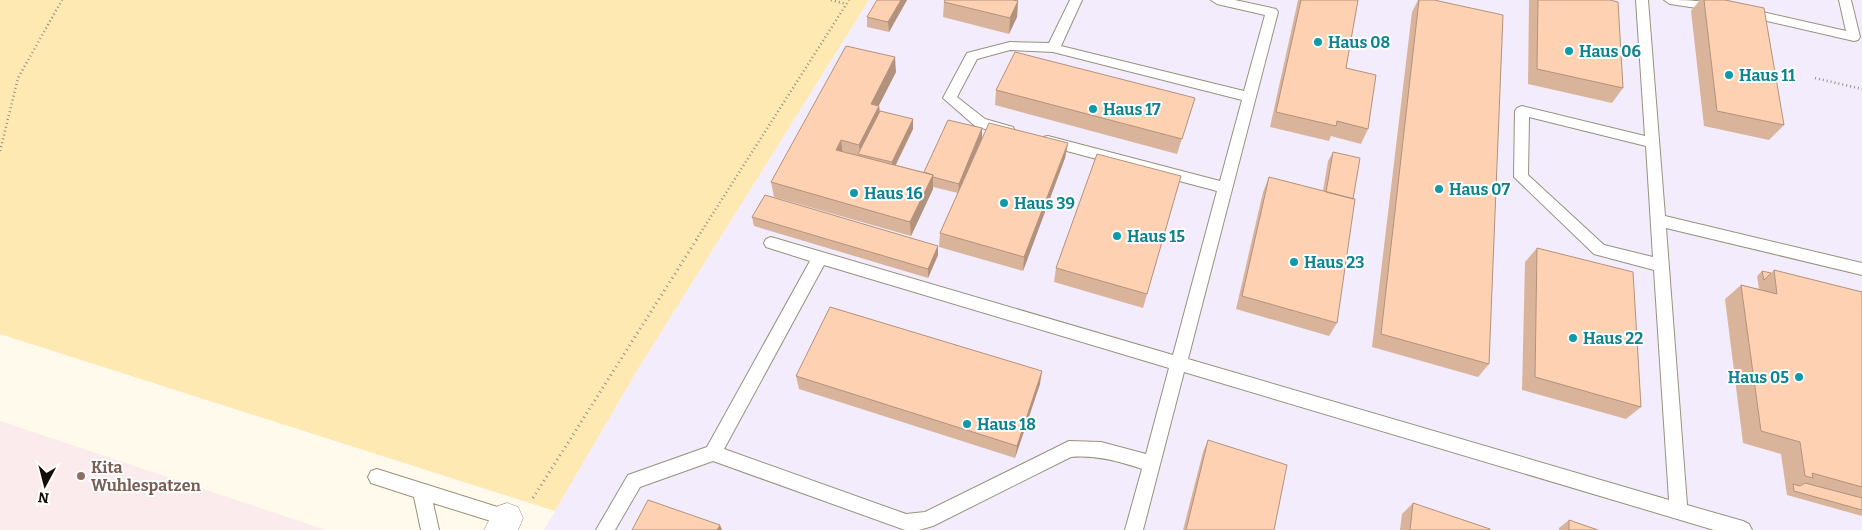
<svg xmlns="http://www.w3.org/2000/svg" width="1862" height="530" font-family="Bitter,serif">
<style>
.commercial{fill:#f3ecfd}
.education{fill:#fbebed}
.green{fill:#fee9b3}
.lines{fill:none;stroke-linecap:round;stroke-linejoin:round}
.service-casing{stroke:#9a917b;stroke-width:2}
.minor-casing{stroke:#9a917b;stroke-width:1}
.path-far1{stroke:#948f84;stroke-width:2.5;stroke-dasharray:1 3;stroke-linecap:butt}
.path{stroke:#948f84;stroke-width:3;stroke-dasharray:1 4;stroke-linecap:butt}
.service{fill:#fff;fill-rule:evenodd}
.minor{fill:#fff;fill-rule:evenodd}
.wall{fill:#dab49a}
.shaded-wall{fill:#b2927d}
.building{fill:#fed1b3;stroke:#b2927d}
.culture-dot{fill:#0f9aa8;stroke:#fff;stroke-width:2}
.education-dot{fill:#8d6e63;stroke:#fff;stroke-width:2}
.labels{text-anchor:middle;stroke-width:4;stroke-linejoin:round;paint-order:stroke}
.culture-label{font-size:16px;font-weight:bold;fill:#0d838f;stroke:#fff;text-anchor:start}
.education-label{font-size:16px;font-weight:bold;fill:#785e54;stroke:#fff;text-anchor:start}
</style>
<rect width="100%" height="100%" fill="#fffaeb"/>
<path class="commercial" d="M869,0H1862V530H544L638,369Z"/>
<path class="education" d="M0,421L326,530H0Z"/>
<path class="green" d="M0,0H869L638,369L555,511L0,334Z"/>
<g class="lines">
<g class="service-casing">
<path id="service" d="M1070,0H1082L1061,46L1244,91L1265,15L1217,4L1211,0H1235L1276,9L1278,12L1188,359L1669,500L1654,270L1594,254L1514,177L1515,111L1517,108L1522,106L1645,136L1636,0H1648L1665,216L1862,263V275L1666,228L1687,505L1743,521L1749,524L1752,530H1714L1184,372L1143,530H1125L1142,469C1118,461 1096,455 1071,457L933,526L919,530H905L713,461L640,487L615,530H596L628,475L707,447L810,261L766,247L764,243L766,239L771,237L1173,355L1217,191L1048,146L1043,145L1041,141L1043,137L1048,136L1220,181L1242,100L1053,52L1010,50L977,59L957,97L985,119L1013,127L1015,131L1013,135L1008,136L975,126L943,98L967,53L1010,42L1049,43ZM1529,117L1646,146L1653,257L1604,245L1528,175ZM824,265L1169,368L1146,454L1101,442L1069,441L925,512L906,514L724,449Z
M1664,0C1677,0 1715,0 1723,7L1717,11L1670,4Z
M1839,0H1851L1860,37L1858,40L1854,41L1745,16L1739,12L1745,8L1846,31Z
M377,469L507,510L513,512L516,518L513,524L507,526L433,503L439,530H421L414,497L371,483L368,477L371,471Z"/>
</g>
<g class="minor-casing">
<path id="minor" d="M507,503L518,507L523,518L518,530H484L496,507Z"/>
</g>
<path class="path-far1" d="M831,0L846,4
M1815,78L1862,89
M0,151L18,78L62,0
M696,240L849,0"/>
<path class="path" d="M533,498L697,239"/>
<use href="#service" class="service"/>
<use href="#minor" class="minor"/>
</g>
<path class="wall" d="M907,0L889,32L867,27V17Z
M945,0H1018L1017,17L1009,34L943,17L944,2Z
M1298,0H1358L1346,68L1368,129L1361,144L1331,136L1329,141L1270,127Z
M1418,0H1434L1489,364L1478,377L1372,347L1412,12Z
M1529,0H1610L1623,88L1612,103L1528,84Z
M1700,0H1725L1784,125L1769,140L1704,126L1691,11Z
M896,72L879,105V106L880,111L913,129L896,165L924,172L982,128V138L972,160L1068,143L1065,158L1023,271L939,247L940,233L958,193L933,187V189L911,236L774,197L771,182Z
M996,90L1195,98L1177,154L995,105Z
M1333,152L1353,199L1337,323L1329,336L1236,309L1263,192L1269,177L1323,191L1328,161Z
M1181,176L1143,308L1054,282L1056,268Z
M752,217L938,246V255L928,278L754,226Z
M1537,248L1641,407L1626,419L1522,390L1525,262Z
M1774,270L1862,292V516L1787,495L1781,454L1743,443L1725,299L1741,285L1759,289L1757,276L1762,271L1771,273Z
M796,376L1040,384L1015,458L799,389Z
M1208,440L1274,530H1183L1203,452Z
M1413,503L1490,530H1400L1402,514Z
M1569,520L1598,530H1559V528Z"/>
<path class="shaded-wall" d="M901,0H907L889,32L888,22Z
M1018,1L1017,17L1009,34L1010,18Z
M895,57L896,72L872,119L871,104Z
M879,106L880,121L860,154L859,145Z
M913,119V129L892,172V162Z
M982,128V138L958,193L959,184Z
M841,140L843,155L836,150Z
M1068,143L1065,158L1023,271L1024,257Z
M933,175V189L911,236L910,222Z
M938,246V255L928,278V269Z
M1042,371L1040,384L1015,458L1017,446Z
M720,525L722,530H717Z"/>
<path class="building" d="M877,0H901L888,22L867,17Z
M945,0H1013L1018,1L1010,18L944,2Z
M1301,0H1358L1346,68L1376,75L1368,129L1337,121L1336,126L1276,112Z
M1419,0H1434L1503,15L1489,364L1381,334Z
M1538,0H1610L1618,2L1623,88L1537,69Z
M1704,0H1725L1764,8L1784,125L1717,111Z
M846,46L895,57L871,104L879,106L859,145L841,140L836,150L933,175L910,222L771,182Z
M1015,52L1195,98L1182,139L996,90Z
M880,111L913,119L892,162L858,154Z
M948,120L982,128L959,184L933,177V175L924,172Z
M989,123L1068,143L1024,257L940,233Z
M1333,152L1360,158L1353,199L1326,192Z
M1097,154L1181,176L1147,294L1056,268Z
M1269,177L1355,199L1337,323L1242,296Z
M765,195L938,246L928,269L752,217Z
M1537,248L1633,272L1641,407L1535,377Z
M1774,270L1862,292V487L1812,473L1813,478L1805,476L1800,442L1761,431L1741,285L1777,294Z
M1762,271L1771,273L1764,280Z
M830,307L1042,371L1017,446L796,376Z
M1208,440L1287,465L1274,530H1186Z
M1805,483L1862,498V510L1794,491L1793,484L1800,486Z
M648,500L720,525L717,530H632Z
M1413,503L1490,529V530H1410Z
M1569,520L1598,530H1569Z"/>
<g class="culture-dot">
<circle cx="1318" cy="42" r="5"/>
<circle cx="1569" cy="51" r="5"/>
<circle cx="1729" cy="75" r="5"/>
<circle cx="1093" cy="109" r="5"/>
<circle cx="1439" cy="189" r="5"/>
<circle cx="854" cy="193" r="5"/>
<circle cx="1004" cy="203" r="5"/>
<circle cx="1117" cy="236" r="5"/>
<circle cx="1294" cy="262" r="5"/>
<circle cx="1573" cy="338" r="5"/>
<circle cx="1799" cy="377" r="5"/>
<circle cx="967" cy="424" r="5"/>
</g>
<circle class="education-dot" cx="81" cy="476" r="5"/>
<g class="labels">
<g class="culture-label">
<text x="1328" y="48">Haus 08</text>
<text x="1579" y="57">Haus 06</text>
<text x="1739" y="81">Haus 11</text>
<text x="1103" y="115">Haus 17</text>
<text x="1449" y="195">Haus 07</text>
<text x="864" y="199">Haus 16</text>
<text x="1014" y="209">Haus 39</text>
<text x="1127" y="242">Haus 15</text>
<text x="1304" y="268">Haus 23</text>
<text x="1583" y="344">Haus 22</text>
<text x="1789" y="383" text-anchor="end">Haus 05</text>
<text x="977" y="430">Haus 18</text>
</g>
<g class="education-label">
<text x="91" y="473">Kita<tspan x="91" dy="18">Wuhlespatzen</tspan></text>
</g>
</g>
<g transform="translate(45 485) rotate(187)" stroke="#ffffff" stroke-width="4" paint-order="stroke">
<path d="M0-4L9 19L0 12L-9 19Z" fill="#130f08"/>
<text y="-8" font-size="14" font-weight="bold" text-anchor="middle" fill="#130f08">N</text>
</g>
</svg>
